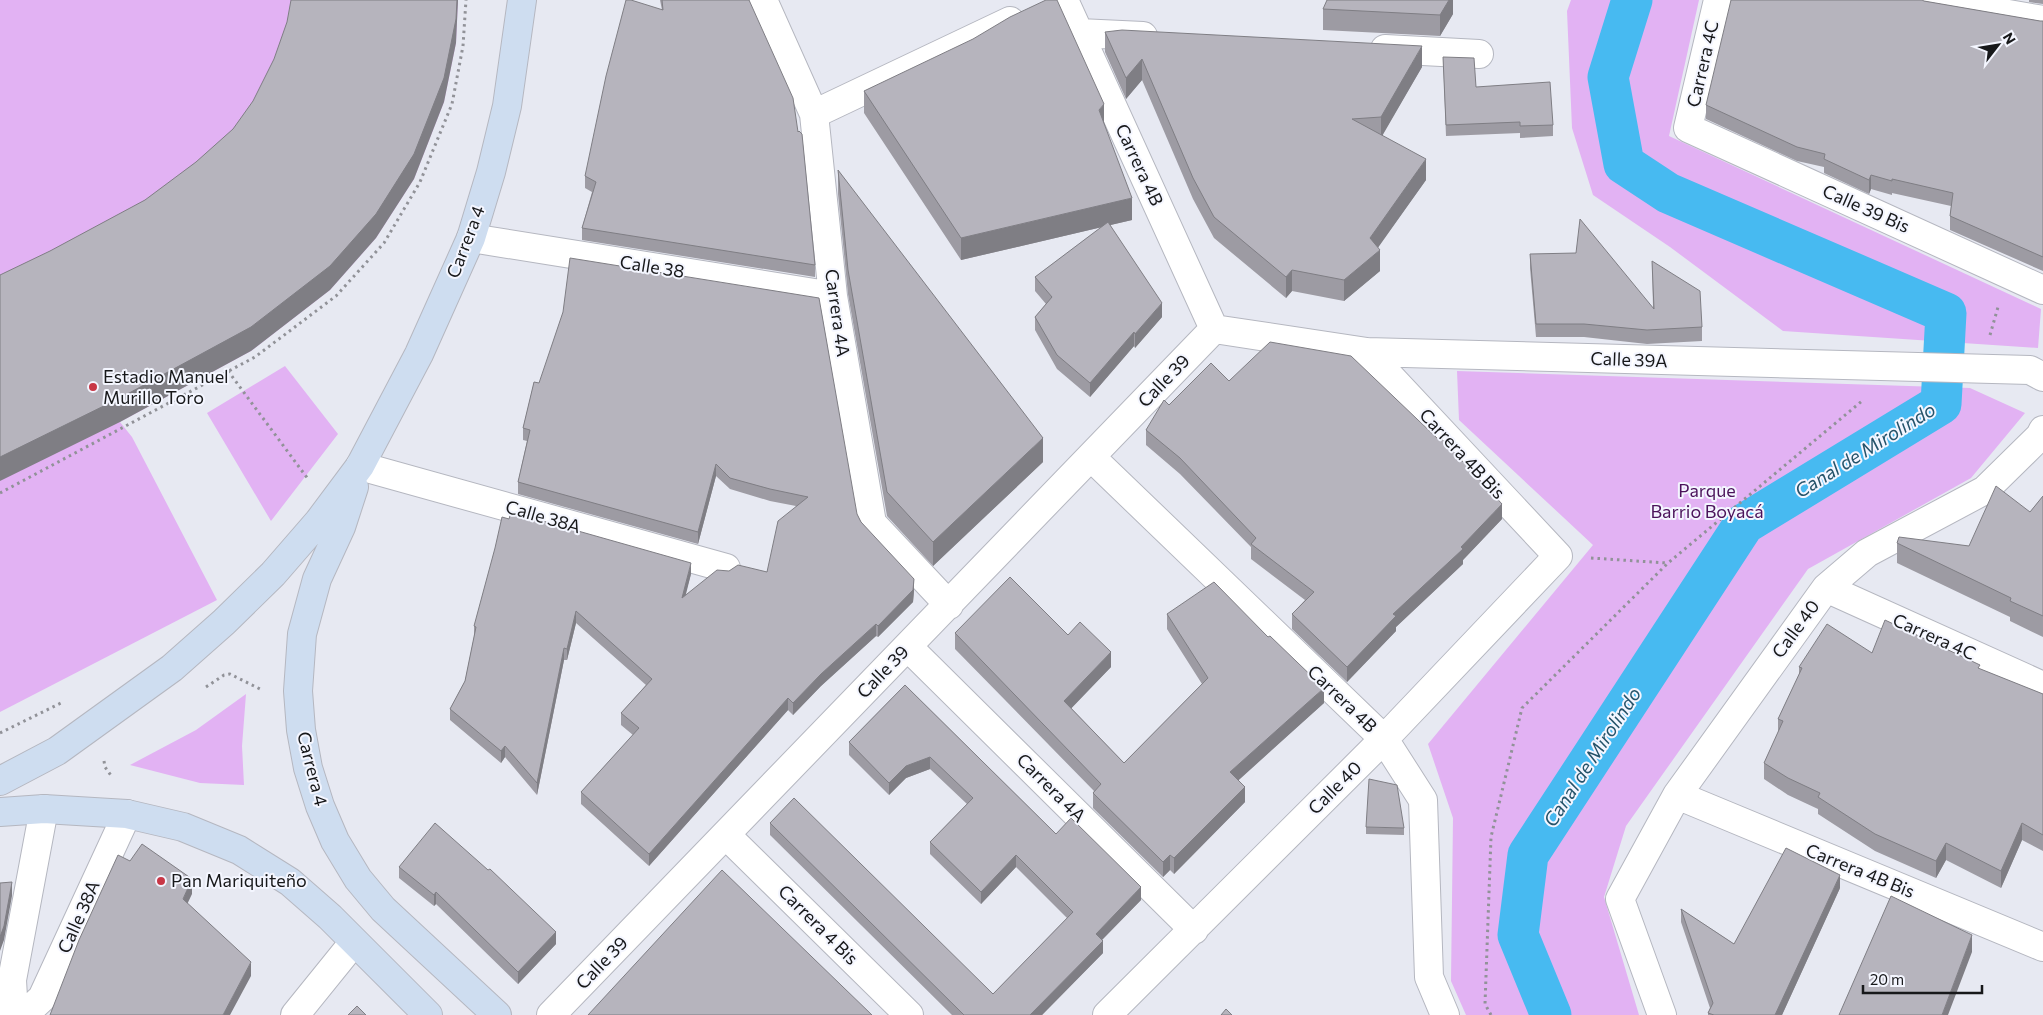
<svg xmlns="http://www.w3.org/2000/svg" width="2043" height="1015" font-family="Commissioner,sans-serif">
<style>
.green{fill:#e2b2f3}
.lines{fill:none;stroke-linecap:round;stroke-linejoin:round}
.canal{stroke:#47baf1;stroke-width:41}
.minor-casing{stroke:#b5b7c0;stroke-width:30}
.secondary-casing{stroke:#b5b7c0;stroke-width:30}
.path{stroke:#919298;stroke-width:3;stroke-dasharray:2.5 4;stroke-linecap:butt}
.minor{stroke:#fff;stroke-width:28}
.secondary{stroke:#ceddf0;stroke-width:28}
.wall{fill:#9d9ba3}
.shaded-wall{fill:#7f7e84}
.building{fill:#b6b4bd;stroke:#7f7e84}
.poi-dot{fill:#c83746;stroke:#f4f6ff;stroke-width:2}
.labels{text-anchor:middle;stroke-width:4;stroke-linejoin:round;paint-order:stroke}
.street-label{font-size:18px;fill:#17181a;stroke:#f4f6ff}
.poi-label{font-size:18px;fill:#17181a;stroke:#f4f6ff;text-anchor:start}
.park-label{font-size:18px;fill:#4b135b;stroke:#f4f6ff}
.water-label{font-size:19px;font-style:italic;fill:#25536a;stroke:#f4f6ff}
</style>
<rect width="100%" height="100%" fill="#e7e9f2"/>
<path class="green" d="M0,0H458L456,43L444,102L414,179L376,238L330,290L251,351L120,422L132,437L217,600L0,712Z
M1571,0H1699L1669,136L2041,309L2038,348L1783,331L1670,247L1593,195L1572,128L1567,11Z
M285,366L338,434L271,521L207,413Z
M1457,371L1970,388L2025,413L1971,478L1808,569L1626,826L1604,897L1639,1015H1466L1451,981L1453,818L1428,744L1593,545L1459,420Z
M246,694L242,746L244,785L200,783L130,765L196,730Z"/>
<g class="lines">
<path class="canal" d="M1551,1015L1518,935L1528,855L1744,524L1941,404L1946,313L1668,193L1624,164L1608,77L1632,0"/>
<g class="minor-casing">
<path id="minor" d="M763,0L814,114L833,296L872,523L949,605
M1064,0L1214,329
M1718,0L1688,128L2043,290
M1927,0L2043,20
M1079,33L1143,36
M1385,49L1479,54
M814,114L1010,21
M471,238L833,296
M1214,329L1367,352L2030,370L2043,377
M1091,457L1384,739L1423,800L1429,977L1445,1015
M360,466L726,568
M1826,588L2043,686
M908,647L1194,930
M1677,795L2043,947
M726,835L909,1015
M14,1015L12,980L44,809
M24,1015L42,998L127,814
M295,1015L354,942
M551,1015L1214,329
M1107,1015L1384,739L1558,556L1367,352
M1662,1015L1620,899L1677,795L1826,588L1867,553L1985,490L2040,436L2043,430"/>
</g>
<g class="secondary-casing">
<path id="secondary" d="M354,487L341,527L317,579L302,634L298,691L301,730L308,768L320,806L335,841L358,879L383,909L497,1015
M0,781L57,751L172,668L224,622L273,574L319,521L360,466L419,354L471,238L491,172L507,106L522,0
M0,812L44,809L127,814L183,827L239,850L290,882L330,917L428,1015"/>
</g>
<path class="path" d="M1990,335L1998,307
M228,371L308,479
M0,493L255,357L336,296L384,243L420,182L452,104L463,46L466,0
M1591,558L1667,563
M206,687L224,675L230,674L262,690
M0,733L61,703
M104,761L105,767L112,777
M1491,1015L1485,1004L1491,837L1522,708L1668,563L1862,401"/>
<use href="#minor" class="minor"/>
<use href="#secondary" class="secondary"/>
</g>
<path class="wall" d="M660,0H749L815,265V277L582,240V228L592,192L585,188V176L662,10Z
M1453,0V14L1440,36L1323,30V9Z
M2029,0H2043V4L2029,2Z
M1924,1L2040,21H2043V271L1950,230V216L1951,206L1892,193V195L1871,189L1869,194L1824,173V167L1797,161L1706,119V105Z
M1105,32L1422,67L1382,135L1426,180L1377,248L1380,271L1344,301L1292,291L1286,298L1214,238L1193,199L1142,80L1126,99L1105,52Z
M1443,57L1476,87L1553,125V136L1520,138V133L1446,136Z
M864,91L1104,124L1132,220L1110,225L1162,317L1135,348L1134,346L1090,397L1057,369L1035,330V317L1046,304L1035,291V277L1102,227L961,260L864,113Z
M838,170L1043,462L933,566L887,516L848,294L838,194Z
M1530,254L1653,308L1652,261L1702,327V341L1647,344L1584,337H1536L1530,268Z
M1229,381L1502,519L1463,560V564L1396,627V631L1347,682L1292,629V614L1305,600L1251,559V547L1180,474L1146,445V430L1169,405Z
M534,382L857,514L861,522L914,591L913,602L878,637L876,636L821,686L793,715L788,710L649,866L581,804V792L633,735L621,725V713L646,685L576,623L567,660H564L537,795L505,757L501,763L450,720V709L465,681L474,637V626L691,574L685,595L729,571L767,572L796,506L770,501L730,489L716,476L698,544L518,494V482L527,441L523,440V428Z
M2043,496V637L2010,621V617L1897,563V543L1969,546L2030,512Z
M1167,614L1324,703L1238,780L1245,802L1174,874L1170,870L1163,877L1093,808V793L1094,791L955,649V633L1068,635L1111,667L1071,708L1124,763L1202,684L1167,629Z
M1872,653L1980,669L2043,694V851L2022,840L2001,888L1946,860L1936,878L1875,851L1818,814V809L1788,795L1764,779V763L1778,733V719L1799,675V667Z
M905,685L1056,834L1141,900L1102,940L1103,953L1042,1015H952L770,835V823L993,994L1067,918L1016,867L981,904L930,854V842L967,804L930,769L906,778L889,795L849,755V742Z
M1366,827L1404,828V835L1366,834Z
M399,867L488,870L556,944L518,984L436,904L434,906L399,878Z
M1840,888L1782,1015H1708V1013L1710,1008L1681,922V909L1734,944Z"/>
<path class="shaded-wall" d="M457,0H458L456,43L444,102L414,179L376,238L330,290L251,351L120,422L0,481V457Z
M1449,0H1453V14L1440,36V15Z
M1422,46V67L1381,138V117Z
M1142,59V80L1126,99V78Z
M1104,104V126L1099,110Z
M1426,159V180L1370,259V238Z
M1871,175V189L1869,194V180Z
M1132,198V220L961,260V238Z
M1380,250V271L1344,301V280Z
M1292,270V291L1286,298V277Z
M1162,303V317L1135,348V334Z
M1134,332V346L1090,397V383Z
M1043,438V462L933,566V542Z
M716,464V476L698,544V532Z
M1502,504V519L1463,560V564L1396,627V631L1347,682V667L1393,614L1461,547Z
M691,563V574L682,610V598Z
M914,579V591L913,602L878,637V626Z
M576,611V623L567,660V649Z
M876,624V636L821,686L793,715V703L821,674Z
M564,648V660L537,795V783Z
M1111,652V667L1064,716V701Z
M1324,688V703L1230,788V772Z
M788,698V710L649,866V854Z
M505,746V757L501,763V751Z
M930,757V769L906,778L889,795V783L906,766Z
M1245,787V802L1174,874V858Z
M2022,823V840L2001,888V871Z
M1946,843V860L1936,878V861Z
M1016,855V867L981,904V892Z
M1170,855V870L1163,877V862Z
M1840,875V888L1782,1015H1775Z
M192,879V894L183,913V899Z
M12,882V896L4,940L0,951V937Z
M1141,887V900L1096,946V934Z
M436,892V904L434,906V895Z
M556,932V944L518,984V972Z
M1972,935V952L1948,1015H1942Z
M1103,941V953L1042,1015H1030Z
M251,962V976L230,1015H223Z"/>
<path class="building" d="M291,0H457L456,19L444,78L414,154L376,214L330,266L251,327L120,398L0,457V275L50,251L145,200L196,162L233,129L253,101L274,59L287,22Z
M626,0H631L663,10L662,0H749L793,98L798,132L799,131L802,134L815,265L582,228L596,182L585,176L606,76Z
M1046,0H1057L1104,104L1099,110L1132,198L961,238L864,91L973,39L1010,17Z
M1327,0H1449L1440,15L1323,9Z
M1731,0H1922L1924,1L2040,21H2043V257L1950,216L1953,193L1892,179V181L1871,175L1869,180L1824,159L1825,154L1797,147L1706,105Z
M1122,30L1422,46L1381,117L1352,119L1426,159L1370,238L1380,250L1344,280L1292,270L1286,277L1214,217L1193,178L1142,59L1126,78L1105,32Z
M1443,57L1474,58L1476,87L1550,82L1553,125L1520,126V122L1446,125Z
M838,170L1043,438L933,542L887,492L848,270Z
M1580,219L1654,309L1652,261L1700,291L1702,327L1647,330L1584,324H1536L1530,254L1576,253Z
M1108,222L1162,303L1135,334L1134,332L1090,383L1057,355L1035,317L1052,297L1035,277Z
M570,258L819,298L857,514L861,522L914,579L913,590L878,626L876,624L821,674L793,703L788,698L649,854L581,792L639,728L621,713L652,679L576,611L567,649L564,648L537,783L505,746L501,751L450,709L465,681L476,627L474,626L495,548L502,517L509,519L511,512L691,563L682,598L717,570L729,571L738,565L767,572L778,521L808,497L770,489L730,478L716,464L698,532L518,482L530,430L523,428L534,382L539,383L563,312Z
M1270,342L1351,356L1439,440L1441,438L1502,504L1461,547L1463,549L1393,614L1396,616L1347,667L1292,614L1314,592L1251,544L1256,538L1180,458L1146,430L1164,400L1169,405L1211,363L1229,381Z
M1996,486L2030,512L2043,496V616L2010,601L2011,598L1897,543L1899,537L1969,546Z
M1010,577L1068,635L1080,622L1111,652L1064,701L1124,763L1208,678L1167,614L1214,582L1268,637L1270,636L1324,688L1230,772L1245,787L1174,858L1170,855L1163,862L1093,793L1101,784L955,633Z
M1885,620L1980,665L1978,668L2043,694V835L2022,823L2001,871L1946,843L1936,861L1875,834L1818,797L1820,793L1788,778L1764,763L1783,721L1778,719L1802,668L1799,667L1827,624L1872,653Z
M905,685L1056,834L1071,818L1141,887L1096,934L1103,941L1030,1015H964L770,823L794,798L993,994L1073,912L1016,855L981,892L930,842L973,798L930,757L906,766L889,783L849,742Z
M1369,779L1397,785L1404,828L1366,827Z
M435,823L488,870L490,869L556,932L518,972L436,892L434,895L399,867Z
M142,844L192,879L183,899L251,962L223,1015H50L79,940L118,855L130,861Z
M1786,848L1840,875L1775,1015H1714L1708,1013L1713,1003L1681,909L1734,944Z
M722,870L872,1015H588Z
M12,882L4,926L0,937V883Z
M1891,896L1972,935L1942,1015H1839Z
M357,1006L366,1015H348Z
M1226,1009L1232,1015H1221Z"/>
<g class="poi-dot">
<circle cx="93" cy="387" r="5"/>
<circle cx="161" cy="881" r="5"/>
</g>
<g class="labels">
<g class="street-label">
<text transform="translate(1703 64) rotate(-77)" y="6">Carrera 4C</text>
<text transform="translate(1139 165) rotate(65)" y="6">Carrera 4B</text>
<text transform="translate(1866 209) rotate(24)" y="6">Calle 39 Bis</text>
<text transform="translate(466 242) rotate(-69)" y="6">Carrera 4</text>
<text transform="translate(652 267) rotate(9)" y="6">Calle 38</text>
<text transform="translate(837 313) rotate(82)" y="6">Carrera 4A</text>
<text transform="translate(1629 360) rotate(2)" y="6">Calle 39A</text>
<text transform="translate(1164 381) rotate(-46)" y="6">Calle 39</text>
<text transform="translate(1462 454) rotate(47)" y="6">Carrera 4B Bis</text>
<text transform="translate(543 517) rotate(16)" y="6">Calle 38A</text>
<text transform="translate(1796 629) rotate(-54)" y="6">Calle 40</text>
<text transform="translate(1934 637) rotate(24)" y="6">Carrera 4C</text>
<text transform="translate(883 672) rotate(-46)" y="6">Calle 39</text>
<text transform="translate(1342 699) rotate(44)" y="6">Carrera 4B</text>
<text transform="translate(312 769) rotate(76)" y="6">Carrera 4</text>
<text transform="translate(1051 788) rotate(45)" y="6">Carrera 4A</text>
<text transform="translate(1335 788) rotate(-45)" y="6">Calle 40</text>
<text transform="translate(1860 871) rotate(22)" y="6">Carrera 4B Bis</text>
<text transform="translate(79 917) rotate(-66)" y="6">Calle 38A</text>
<text transform="translate(818 925) rotate(45)" y="6">Carrera 4 Bis</text>
<text transform="translate(602 963) rotate(-46)" y="6">Calle 39</text>
</g>
<g class="poi-label">
<text x="103" y="383">Estadio Manuel<tspan x="103" dy="21">Murillo Toro</tspan></text>
<text x="171" y="887">Pan Mariquiteño</text>
</g>
<g class="park-label">
<text x="1707" y="497">Parque<tspan x="1707" dy="21">Barrio Boyacá</tspan></text>
</g>
<g class="water-label">
<text transform="translate(1865 450) rotate(-32)" y="7">Canal de Mirolindo</text>
<text transform="translate(1592 757) rotate(-57)" y="7">Canal de Mirolindo</text>
</g>
</g>
<g transform="translate(1998 45) rotate(59)" stroke="#f4f6ff" stroke-width="4" paint-order="stroke">
<path d="M0-4L9 19L0 12L-9 19Z" fill="#17181a"/>
<text y="-8" font-size="14" font-weight="bold" text-anchor="middle" fill="#17181a">N</text>
</g>
<path d="M1863 985v8h119v-8" fill="none" stroke="#17181a" stroke-width="2.5"/>
<text x="1870" y="985" font-size="15" fill="#17181a" stroke="#f4f6ff" stroke-width="4" paint-order="stroke">20 m</text>
</svg>
